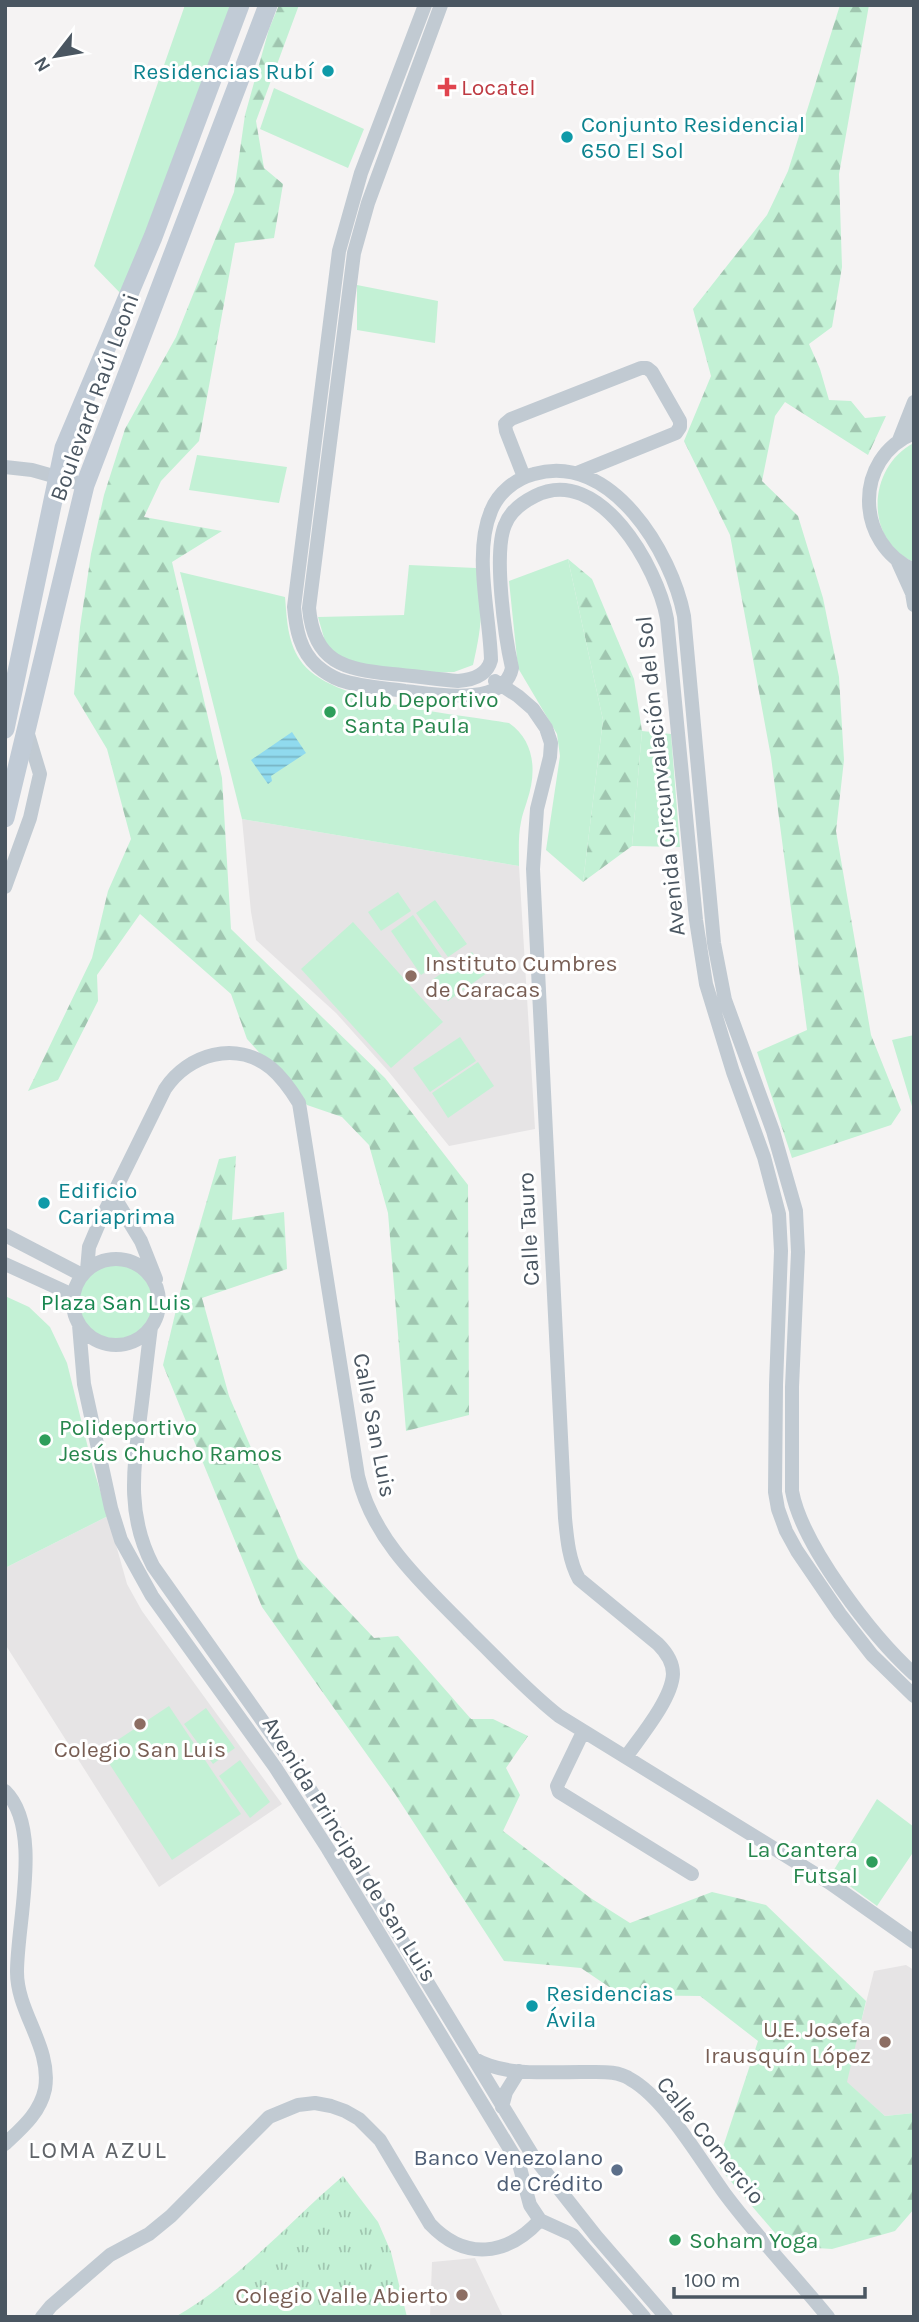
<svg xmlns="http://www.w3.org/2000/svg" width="919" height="2322" font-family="Karla,sans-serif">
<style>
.education{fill:#e6e4e5}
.grass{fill:url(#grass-tufts)}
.forest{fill:url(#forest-firs)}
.park{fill:#c3f1d5}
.water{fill:url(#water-rules)}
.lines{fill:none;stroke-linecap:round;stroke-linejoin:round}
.street{stroke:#c1cad2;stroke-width:14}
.secondary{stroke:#c1cbd6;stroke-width:19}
.culture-dot{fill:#0f9aa8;stroke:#fff;stroke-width:2.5}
.health-dot{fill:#e0444e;stroke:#fff;stroke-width:2.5}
.leisure-dot{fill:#2e9e5b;stroke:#fff;stroke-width:2.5}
.education-dot{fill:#8d6e63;stroke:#fff;stroke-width:2.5}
.service-dot{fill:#5c6f8a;stroke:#fff;stroke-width:2.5}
.labels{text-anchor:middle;stroke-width:6;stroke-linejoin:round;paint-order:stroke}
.culture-label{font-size:23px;fill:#0d838f;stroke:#fff;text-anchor:start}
.health-label{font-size:23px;fill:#be3a42;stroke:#fff;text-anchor:start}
.street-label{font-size:23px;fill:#4a5661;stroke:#fff}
.leisure-label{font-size:23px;fill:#27864d;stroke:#fff;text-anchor:start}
.education-label{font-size:23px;fill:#785e54;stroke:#fff;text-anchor:end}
.park-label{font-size:23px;fill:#17864f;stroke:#fff}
.service-label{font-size:23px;fill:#4e5e75;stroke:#fff;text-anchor:end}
.neighbourhood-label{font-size:24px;letter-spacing:2px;fill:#5f6368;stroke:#fff}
</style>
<defs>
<pattern id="grass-tufts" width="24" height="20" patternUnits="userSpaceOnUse" patternTransform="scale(1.75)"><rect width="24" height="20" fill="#c3f1d5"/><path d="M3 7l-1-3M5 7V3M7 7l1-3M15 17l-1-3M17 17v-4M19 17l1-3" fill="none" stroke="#a0c6b0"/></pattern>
<pattern id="forest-firs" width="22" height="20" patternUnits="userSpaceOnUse" patternTransform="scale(1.75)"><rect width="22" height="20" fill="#c3f1d5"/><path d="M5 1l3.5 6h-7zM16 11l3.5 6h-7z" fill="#a0c6b0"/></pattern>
<pattern id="water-rules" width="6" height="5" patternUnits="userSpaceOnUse" patternTransform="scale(1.75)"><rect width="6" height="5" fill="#90daee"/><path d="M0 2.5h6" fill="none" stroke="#78b4c4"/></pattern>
</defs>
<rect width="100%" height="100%" fill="#f5f3f3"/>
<path class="education" d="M242,819L519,866L535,1129L449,1146L389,1072L336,1013L256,940L251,912Z
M108,1516L127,1584L142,1611L282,1804L159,1887L5,1644V1568Z
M906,1965L914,1970V2113L885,2116L846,2082L874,1971Z
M475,2258L503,2317H430L432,2262Z"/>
<path class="grass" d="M343,2176L378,2222L391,2252L407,2317H175C237,2282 289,2222 343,2176Z"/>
<path class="forest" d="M279,5H299L256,121L264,168L283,184L274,238L235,243L199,441L161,481L144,517L222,531L172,562L222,778L231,929L385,1078L468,1185L469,1415L406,1431L388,1213L369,1145L342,1117L307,1105L247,1039L231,994L140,914L97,975L98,1001L58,1080L28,1091L92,958L108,891L131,839L107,749L74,694L80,627L91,554L104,495L125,429L176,337L234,192L245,115L269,29Z
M840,5H869L839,174L842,267L832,327L809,344L820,369L829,400L851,401L865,418L886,416L868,455L785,402L775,416L762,481L798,516L823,598L839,677L844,760L836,831L871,1035L901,1110L891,1125L792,1158L757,1052L807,1030L771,757L730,535L684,441L711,376L693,309L767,215L788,171Z
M568,559L592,579L634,679L642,731L632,846L583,882L603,720Z
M236,1156L232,1220L284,1212L287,1269L202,1298L229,1396L298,1558L374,1638L398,1636L471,1719H493L528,1736L506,1768L520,1795L503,1831L589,1897L630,1923L712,1892L766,1905L866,2001L847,2082L885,2116L914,2113V2209L895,2231L832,2249L786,2246L717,2165L758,2041L700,1996L621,1995L581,1968L504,1961L395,1794L262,1607L163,1365L180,1293L219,1159Z"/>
<path class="park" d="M185,5H236L124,297L94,266Z
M274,88L364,129L348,168L260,129Z
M357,285L438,301L435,343L357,330Z
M914,443V562C863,540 868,466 914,443Z
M197,455L287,467L279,503L189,490Z
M568,559L603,720L583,882L546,850L560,756L557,734L518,668L509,581Z
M409,565L476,568C485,604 481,630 473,665L454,672L421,673L342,662L326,645L318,617L404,615Z
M180,572L285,597C287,619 287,640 300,660C328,704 458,714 509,723C535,741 537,772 527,801C525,808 522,815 521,822C518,836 519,851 519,866L242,819Z
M642,731L671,734L680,847L632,846Z
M398,892L411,911L381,931L368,912Z
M435,900L467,944L448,957L416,913Z
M413,915L444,960L421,975L391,931Z
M353,922L443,1022L391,1068L301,969Z
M472,952L487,973L448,1001L432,980Z
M914,1035V1113L892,1040Z
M460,1037L476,1061L430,1092L413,1068Z
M478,1062L494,1086L448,1118L432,1093Z
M73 1302a43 43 0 1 1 86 0a43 43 0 1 1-86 0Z
M5,1296L29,1307L50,1327L67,1363L92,1464L108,1516L5,1568Z
M169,1706L241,1814L172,1860L101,1751Z
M206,1708L235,1748L213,1764L184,1724Z
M240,1760L270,1802L250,1818L219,1776Z
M877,1799L914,1827V1851L877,1906L832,1873Z"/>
<path class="water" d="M292,732L306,753L271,776L272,781L268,784L251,760Z"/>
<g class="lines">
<path class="street" d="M425,5L361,173L339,251L294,607C296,629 300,651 317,666C324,672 332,677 340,680C361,687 383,688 405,691C433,694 504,708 512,668C505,637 493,553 505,525C510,511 523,502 535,496C599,463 658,568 667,619L696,920L706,984L733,1072L764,1157L779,1214L781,1251L776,1385L775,1492L778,1509L786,1531L797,1551L840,1614L872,1655L914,1696
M441,5L368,203L354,253L309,608C314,663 344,669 392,674C414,676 436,679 458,681C472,680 487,676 491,660C490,615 473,554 491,511C498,493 515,479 534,474C611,451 672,553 684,616L714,943L725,1000L773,1131L796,1211L798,1252L792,1387V1491C802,1545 872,1636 914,1674
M914,433C853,458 855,544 914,570
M899,440L914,402
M5,467L32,470L85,485
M524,477L506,431L505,424L511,419L641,368H647L652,372L680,421V427L676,433L577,473
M898,562L912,593L914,605
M495,681L518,696L533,709L546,728L551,743L550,757L537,809L533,869L565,1518C567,1539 569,1561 579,1579L658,1644C666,1652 673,1662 673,1674C672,1699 640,1737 626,1757
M5,887L30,818L40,774L27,731
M113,1195L141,1241L156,1279
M5,1235L82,1275
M73 1302a43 43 0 1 1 86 0a43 43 0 1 1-86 0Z
M5,1264L73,1295
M87,1270L89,1247L100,1221L165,1089C188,1054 236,1040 271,1068C283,1078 291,1090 299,1103L358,1476C373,1541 424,1585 469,1631C499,1660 526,1690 559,1716L830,1883L914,1942
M79,1325L84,1384L111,1508L121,1540L152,1596L275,1767L328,1849L519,2164L530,2205L540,2220L573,2235L644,2317
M151,1327C147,1357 144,1388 140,1418C133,1472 127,1516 153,1566L305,1781L533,2156L596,2236L666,2317
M583,1732L557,1786L559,1792L692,1874
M5,1791C43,1828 17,1922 17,1972C17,2013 52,2047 45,2089C40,2113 22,2128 5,2144
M473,2058C507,2078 551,2071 589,2072C603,2072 618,2071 630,2079C665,2098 701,2161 725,2194C757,2237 794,2275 828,2317
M502,2107L506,2092L519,2071
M42,2317L51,2306L110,2255L149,2234L171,2216L269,2117L298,2105L315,2103L331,2106L345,2111L359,2119L380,2140L430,2224C465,2261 507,2256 540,2220"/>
<path class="secondary" d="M5,729L64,448L153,237L240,5
M5,818L85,485L268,5"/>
</g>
<g class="culture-dot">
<circle cx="328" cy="71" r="7"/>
<circle cx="567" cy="137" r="7"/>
<circle cx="44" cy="1203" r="7"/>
<circle cx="532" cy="2006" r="7"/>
</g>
<path class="health-dot" d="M443.5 76.5h7v7h7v7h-7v7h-7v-7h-7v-7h7z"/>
<g class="leisure-dot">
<circle cx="330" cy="712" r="7"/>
<circle cx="45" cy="1440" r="7"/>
<circle cx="872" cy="1862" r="7"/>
<circle cx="675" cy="2240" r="7"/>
</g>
<g class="education-dot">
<circle cx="411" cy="976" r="7"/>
<circle cx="140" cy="1724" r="7"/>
<circle cx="885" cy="2042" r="7"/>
<circle cx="462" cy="2295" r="7"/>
</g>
<circle class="service-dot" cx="617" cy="2170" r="7"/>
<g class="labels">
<g class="culture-label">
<text x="314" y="79" text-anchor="end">Residencias Rubí</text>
<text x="581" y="132">Conjunto Residencial<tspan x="581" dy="26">650 El Sol</tspan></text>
<text x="58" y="1198">Edificio<tspan x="58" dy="26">Cariaprima</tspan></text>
<text x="546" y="2001">Residencias<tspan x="546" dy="26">Ávila</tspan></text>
</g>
<g class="health-label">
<text x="461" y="95">Locatel</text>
</g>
<g class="street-label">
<text transform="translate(94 397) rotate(-70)" y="8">Boulevard Raúl Leoni</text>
<text transform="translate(660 776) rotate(-96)" y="8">Avenida Circunvalación del Sol</text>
<text transform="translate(528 1229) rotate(-93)" y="8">Calle Tauro</text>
<text transform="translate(375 1425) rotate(79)" y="8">Calle San Luis</text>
<text transform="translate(350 1849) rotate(58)" y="8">Avenida Principal de San Luis</text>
<text transform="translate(711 2140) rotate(51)" y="8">Calle Comercio</text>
</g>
<g class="leisure-label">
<text x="344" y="707">Club Deportivo<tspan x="344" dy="26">Santa Paula</tspan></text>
<text x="59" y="1435">Polideportivo<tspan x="59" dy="26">Jesús Chucho Ramos</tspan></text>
<text x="858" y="1857" text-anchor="end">La Cantera<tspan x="858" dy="26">Futsal</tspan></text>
<text x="689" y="2248">Soham Yoga</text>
</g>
<g class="education-label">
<text x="425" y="971" text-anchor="start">Instituto Cumbres<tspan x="425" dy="26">de Caracas</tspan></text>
<text x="140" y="1757" text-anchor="middle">Colegio San Luis</text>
<text x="871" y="2037">U.E. Josefa<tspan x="871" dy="26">Irausquín López</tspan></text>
<text x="448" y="2303">Colegio Valle Abierto</text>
</g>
<g class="park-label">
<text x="116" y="1310">Plaza San Luis</text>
</g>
<g class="service-label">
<text x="603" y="2165">Banco Venezolano<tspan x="603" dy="26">de Crédito</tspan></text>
</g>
<g class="neighbourhood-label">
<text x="98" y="2158">LOMA AZUL</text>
</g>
</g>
<rect width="919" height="2322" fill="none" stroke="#4a5661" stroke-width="14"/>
<g transform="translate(56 56) rotate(239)" stroke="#ffffff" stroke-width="5" paint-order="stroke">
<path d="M0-5L12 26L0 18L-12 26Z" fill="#4a5661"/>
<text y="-10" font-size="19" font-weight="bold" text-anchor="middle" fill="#4a5661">N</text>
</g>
<path d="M674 2287v10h191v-10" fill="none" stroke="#4a5661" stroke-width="3.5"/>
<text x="684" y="2287" font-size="21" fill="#4a5661" stroke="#ffffff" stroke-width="5" paint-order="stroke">100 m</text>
</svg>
